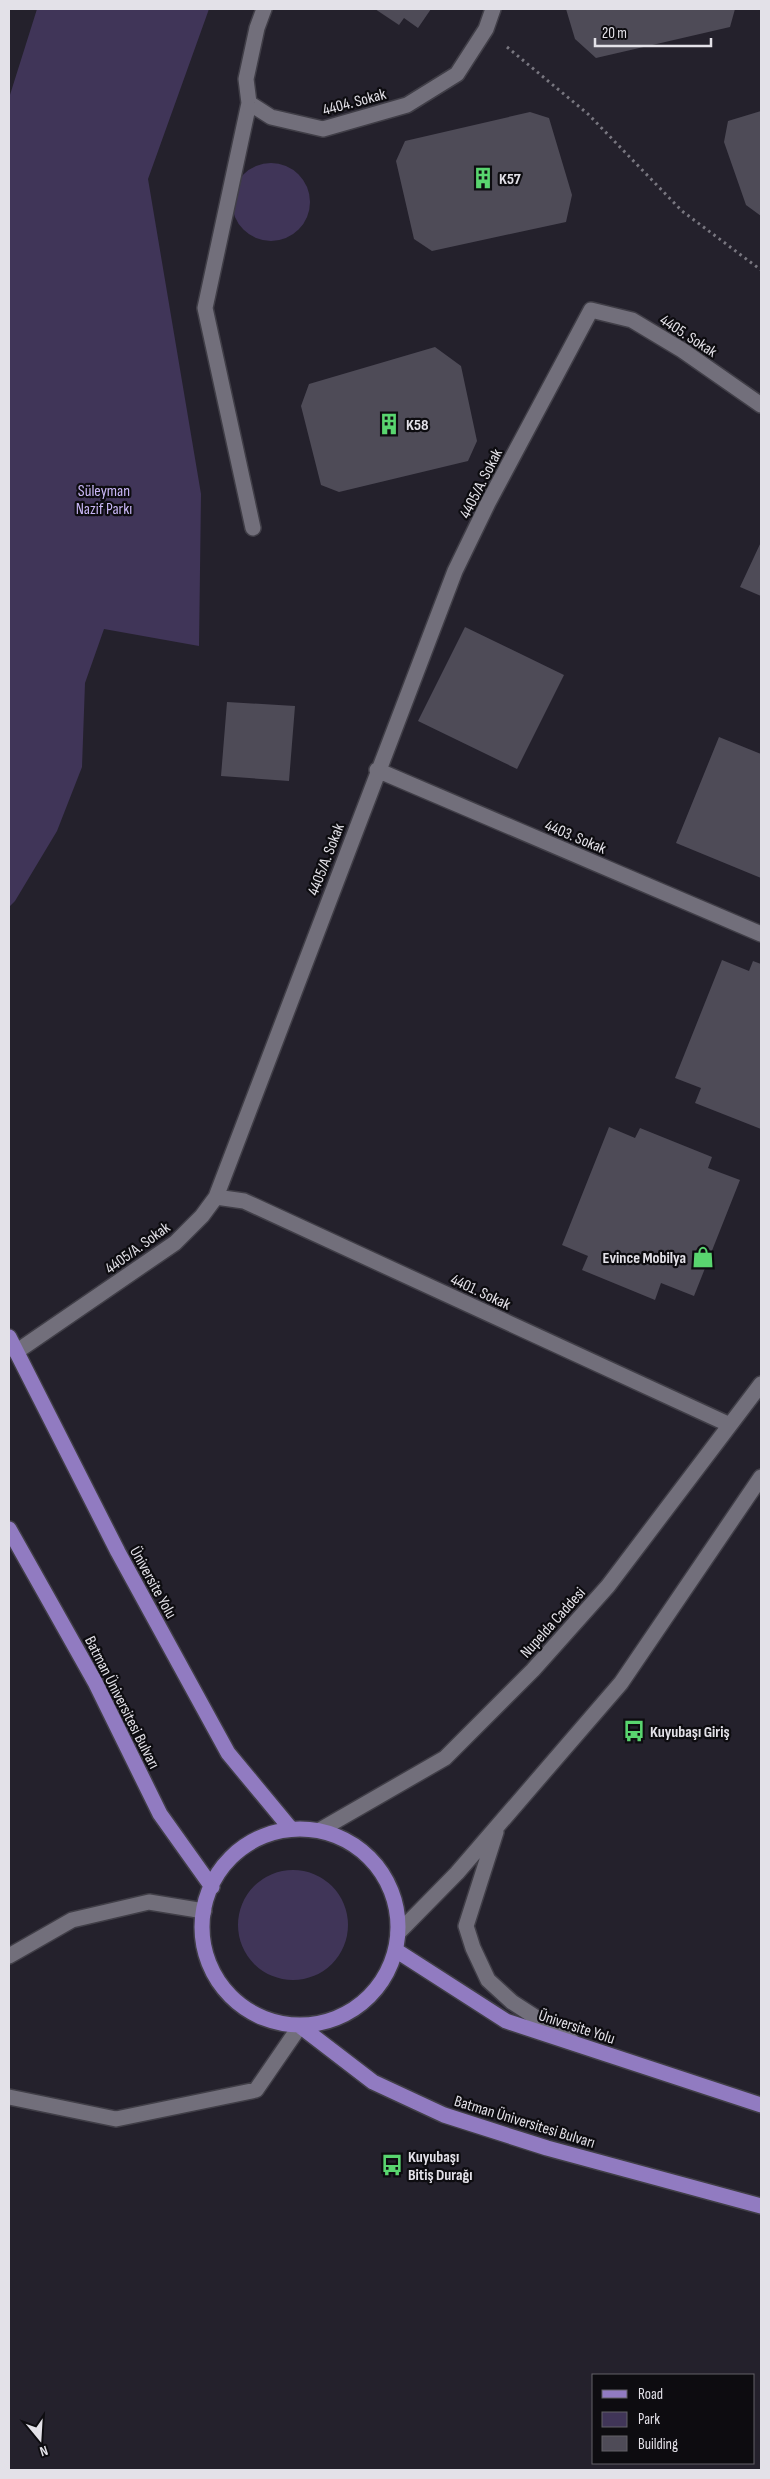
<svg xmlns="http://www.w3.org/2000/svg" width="770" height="2479" font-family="'Sofia Sans Condensed',sans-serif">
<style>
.green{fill:#403558}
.building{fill:#4e4b57}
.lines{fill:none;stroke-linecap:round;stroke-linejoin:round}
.minor-casing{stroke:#403e47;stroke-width:18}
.major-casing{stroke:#403e47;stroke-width:18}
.path{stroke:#797780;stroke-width:3;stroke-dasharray:2.5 4;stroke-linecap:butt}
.minor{stroke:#726f7b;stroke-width:15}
.major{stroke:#917bc1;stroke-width:15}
.labels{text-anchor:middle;stroke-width:4.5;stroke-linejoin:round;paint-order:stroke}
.street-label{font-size:16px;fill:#e3e1e8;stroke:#0d0c10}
.poi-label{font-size:16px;font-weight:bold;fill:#e3e1e8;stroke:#0d0c10;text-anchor:start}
.park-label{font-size:16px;fill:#c9b7f6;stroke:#0d0c10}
</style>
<rect width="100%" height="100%" fill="#24212c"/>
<path class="green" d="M37,9H209L148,179L201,494L199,646L104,629L85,683L82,767L57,831L15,901L9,907V98Z
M232 202a39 39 0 1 1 78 0a39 39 0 1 1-78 0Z
M238 1925a55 55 0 1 1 110 0a55 55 0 1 1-110 0Z"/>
<path class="building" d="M375,9H431L418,28L404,18L399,25Z
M566,9H735L730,27L596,58L575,39Z
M761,111V216L746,205L724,142L728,121Z
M530,112L549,118L572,195L566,222L432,251L414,239L396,161L405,141Z
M435,347L461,366L477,441L468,461L339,492L321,485L301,406L309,384Z
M761,542V596L740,587Z
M465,627L564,675L517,769L418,721Z
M227,702L295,706L289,781L221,776Z
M719,737L761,754V878L676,843Z
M722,960L749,971L753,961L761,964V1129L695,1103L701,1088L675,1078Z
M609,1127L635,1138L640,1128L712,1157L708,1168L740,1180L694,1296L661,1283L655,1300L582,1270L588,1256L562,1245Z"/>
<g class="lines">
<g class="minor-casing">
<path id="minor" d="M264,9L257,28L246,79L249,103L271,117L323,129L407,105L457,74L486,29L493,9
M249,103L205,308L253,528
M377,770L761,934
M216,1197L244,1201L730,1425
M16,1352L175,1243L202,1216L216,1197L455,571L488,503L591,310L632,320L682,350L761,405
M320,1830L445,1758L533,1670L608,1586L761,1384
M496,1832L466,1926L473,1948L488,1980L512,2002L571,2040
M398,1933L457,1873L621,1683L761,1477
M9,1956L72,1920L149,1902L204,1911
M9,2097L116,2119L256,2090L300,2026"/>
</g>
<g class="major-casing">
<path id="major" d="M9,1337L118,1552L228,1753L291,1829
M9,1529L95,1682L160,1814L212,1887
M202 1927a98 98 0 1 1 196 0a98 98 0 1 1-196 0Z
M397,1951L506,2021L761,2105
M300,2026L373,2082L444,2115L547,2148L761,2206"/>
</g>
<path class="path" d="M507,47L588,114L682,211L761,270"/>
<use href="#minor" class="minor"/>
<use href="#major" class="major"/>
</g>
<defs>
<g id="building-bare" transform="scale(1.725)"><path d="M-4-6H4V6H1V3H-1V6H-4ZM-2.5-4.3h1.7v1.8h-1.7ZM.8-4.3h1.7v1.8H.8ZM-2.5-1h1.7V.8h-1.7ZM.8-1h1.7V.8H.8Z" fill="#59d56f" stroke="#0d0c10" stroke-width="2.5" paint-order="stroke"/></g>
<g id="shop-bare" transform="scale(1.725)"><path d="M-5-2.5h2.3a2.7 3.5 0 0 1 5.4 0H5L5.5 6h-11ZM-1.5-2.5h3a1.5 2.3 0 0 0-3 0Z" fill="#59d56f" stroke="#0d0c10" stroke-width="2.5" paint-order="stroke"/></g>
<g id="bus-bare" transform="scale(1.725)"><path d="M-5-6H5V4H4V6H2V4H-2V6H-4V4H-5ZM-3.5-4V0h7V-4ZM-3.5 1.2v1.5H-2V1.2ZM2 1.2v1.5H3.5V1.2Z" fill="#59d56f" stroke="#0d0c10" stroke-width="2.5" paint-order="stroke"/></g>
</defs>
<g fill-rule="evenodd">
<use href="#building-bare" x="483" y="178"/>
<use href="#building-bare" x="389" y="424"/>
<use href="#shop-bare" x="703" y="1257"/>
<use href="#bus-bare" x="634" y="1731"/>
<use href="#bus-bare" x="392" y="2165"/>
</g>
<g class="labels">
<g class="street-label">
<text transform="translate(354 101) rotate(-15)" y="6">4404. Sokak</text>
<text transform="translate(689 335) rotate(33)" y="6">4405. Sokak</text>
<text transform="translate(480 483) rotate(-63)" y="6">4405/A. Sokak</text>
<text transform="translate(576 836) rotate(23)" y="6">4403. Sokak</text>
<text transform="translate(325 859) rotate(-69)" y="6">4405/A. Sokak</text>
<text transform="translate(137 1247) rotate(-36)" y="6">4405/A. Sokak</text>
<text transform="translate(481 1291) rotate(25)" y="6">4401. Sokak</text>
<text transform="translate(154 1582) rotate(61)" y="6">Üniversite Yolu</text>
<text transform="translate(552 1622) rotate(-48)" y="6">Nupelda Caddesi</text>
<text transform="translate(123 1702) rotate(63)" y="6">Batman Üniversitesi Bulvarı</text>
<text transform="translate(577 2026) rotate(18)" y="6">Üniversite Yolu</text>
<text transform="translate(525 2121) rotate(17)" y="6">Batman Üniversitesi Bulvarı</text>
</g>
<g class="poi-label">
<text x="499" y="184">K57</text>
<text x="406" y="430">K58</text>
<text x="686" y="1263" text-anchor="end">Evince Mobilya</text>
<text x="650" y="1737">Kuyubaşı Giriş</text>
<text x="408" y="2162">Kuyubaşı<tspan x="408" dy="18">Bitiş Durağı</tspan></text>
</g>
<g class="park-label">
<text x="104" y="496">Süleyman<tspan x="104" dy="18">Nazif Parkı</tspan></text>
</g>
</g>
<rect width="770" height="2479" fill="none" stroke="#e3e1e8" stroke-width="20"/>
<rect x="592" y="2374" width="162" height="90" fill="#0d0c10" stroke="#636166"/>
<rect x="602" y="2390" width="25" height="8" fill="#917bc1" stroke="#636166"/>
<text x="638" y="2399" font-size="15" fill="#e3e1e8">Road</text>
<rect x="602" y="2412" width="25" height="15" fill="#403558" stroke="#636166"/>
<text x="638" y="2424" font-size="15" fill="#e3e1e8">Park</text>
<rect x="602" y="2436" width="25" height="15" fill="#4e4b57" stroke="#636166"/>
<text x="638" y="2449" font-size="15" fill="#e3e1e8">Building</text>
<g transform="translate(40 2439) rotate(162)" stroke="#0d0c10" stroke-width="4" paint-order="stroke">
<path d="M0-4L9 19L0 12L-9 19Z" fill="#e3e1e8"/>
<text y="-8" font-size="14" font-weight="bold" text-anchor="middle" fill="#e3e1e8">N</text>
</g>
<path d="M595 38v8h116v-8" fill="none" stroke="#e3e1e8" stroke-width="2.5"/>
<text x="602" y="38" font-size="15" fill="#e3e1e8" stroke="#0d0c10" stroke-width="4" paint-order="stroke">20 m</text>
</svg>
